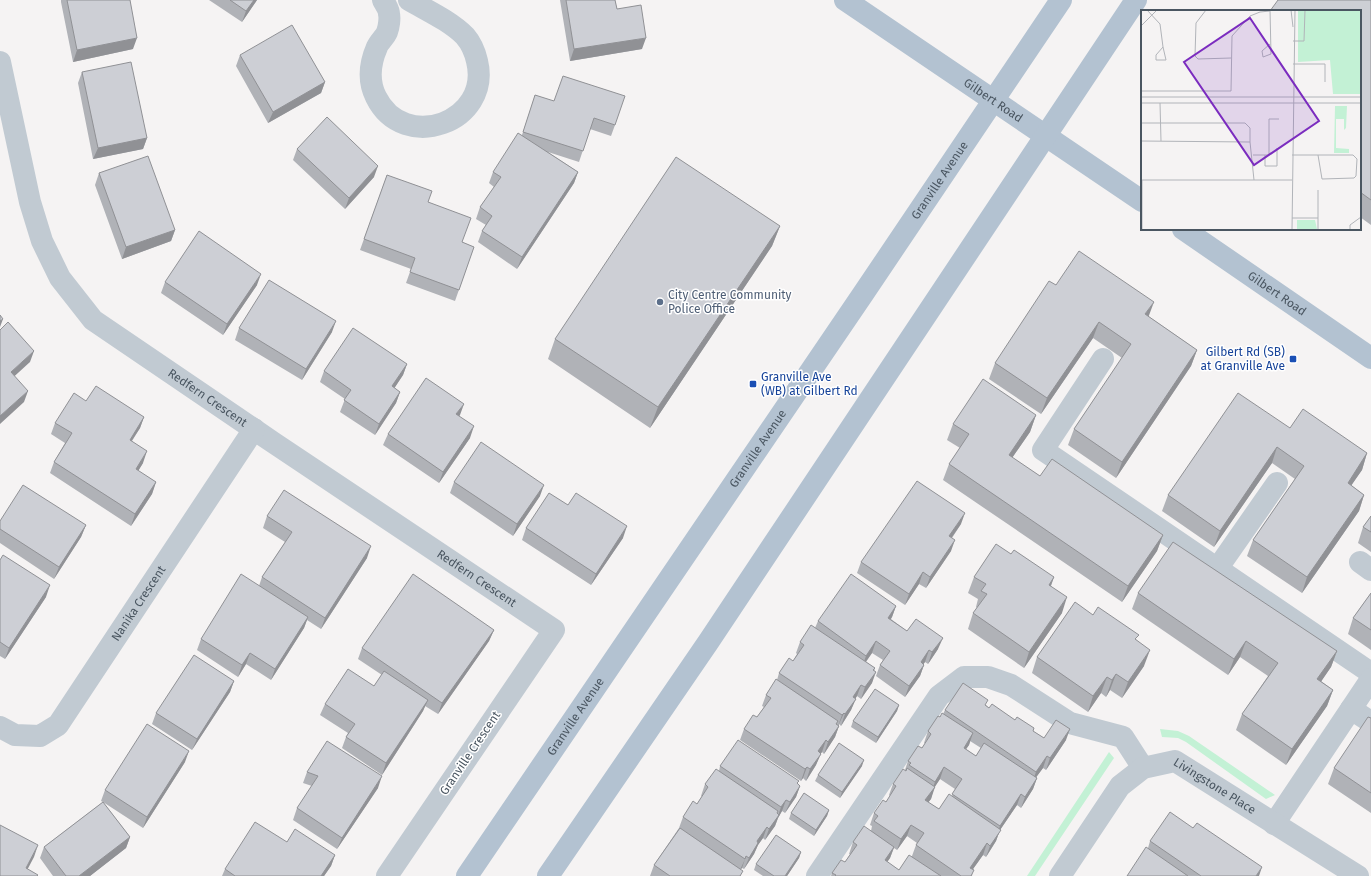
<svg xmlns="http://www.w3.org/2000/svg" width="1371" height="876" font-family="'Fira Sans',sans-serif">
<style>
.green{fill:#c3f1d5}
.lines{fill:none;stroke-linecap:round;stroke-linejoin:round}
.minor{stroke:#c1cad2;stroke-width:22}
.major{stroke:#b3c2d1;stroke-width:22}
.wall{fill:#b0b2b7;fill-rule:evenodd}
.shaded-wall{fill:#909195}
.building{fill:#cdcfd5;stroke:#909195}
.service-dot{fill:#5c6f8a;stroke:#fff;stroke-width:1.5}
.transit-dot{fill:#1a4fb4;stroke:#fff;stroke-width:1.5}
.labels{text-anchor:middle;stroke-width:3;stroke-linejoin:round;paint-order:stroke}
.street-label{font-size:12px;fill:#4a5661;stroke:#fff}
.service-label{font-size:12px;fill:#4e5e75;stroke:#fff;text-anchor:start}
.transit-label{font-size:12px;fill:#164399;stroke:#fff;text-anchor:end}
.inset-road{fill:none;stroke:#b1b4b9;stroke-width:1}
.view{fill:#7b2cbf;fill-opacity:0.15;stroke:#7b2cbf;stroke-width:2}
.inset-edge{fill:none;stroke:#4a5661;stroke-width:2}
</style>
<rect width="100%" height="100%" fill="#f5f3f3"/>
<path class="green" d="M1160,729L1178,731L1189,736L1275,795L1266,799L1186,742L1178,738L1162,737Z
M1109,752L1114,758L1035,876H1027Z"/>
<g class="lines">
<g class="minor">
<path d="M383,0C385,4 389,9 389,14C390,18 389,27 387,32C385,37 379,42 377,47C370,63 368,81 376,97C404,154 492,122 477,61C475,52 471,43 465,36C450,21 428,11 409,0"/>
<path id="s1" d="M0,62L30,202L42,241L60,278L93,320L274,443L554,630L387,876"/>
<path d="M1103,359L1043,450L1371,673"/>
<path d="M1360,562L1371,570"/>
<path d="M1217,569L1277,483"/>
<path d="M1351,709L1371,722"/>
<path id="s2" d="M0,727L15,735L40,736L58,725L254,429"/>
<path d="M1274,824L1371,679"/>
<path d="M817,876L939,696L964,677H988L1011,685L1070,723L1123,737L1143,768"/>
<path id="s3" d="M1060,876L1120,786L1143,768L1175,761L1358,876"/>
</g>
<g class="major">
<path id="s4" d="M845,0L1142,201"/>
<path id="s5" d="M1183,229L1371,358"/>
<path id="s6" d="M467,876L863,294L1061,0"/>
<path d="M548,876L709,641L1136,0"/>
</g>
</g>
<path class="wall" d="M61,0H130L133,49L73,62L61,2Z
M209,0H257L242,22Z
M560,0H615L617,9L642,49L570,61Z
M1371,0V225L1360,217V11Z
M240,55L325,82L321,93L268,123L236,66Z
M82,72L147,138L143,149L93,159L78,83Z
M535,95L615,125L611,136L590,129L579,162L548,152L578,172L574,183L517,269L478,242L482,231L486,225L476,219L480,207L494,187L489,183L493,172L522,135Z
M297,149L374,177L345,209L293,160Z
M99,173L175,230L171,241L122,259L95,185Z
M387,175L428,202L462,242L474,247L455,301L406,283L411,269L360,250Z
M780,226L772,246L650,428L548,359L555,339Z
M165,282L257,285L223,335L161,293Z
M1056,285L1148,316L1197,350L1191,366L1116,478L1068,445L1074,429L1122,358L1093,338L1041,414L989,379L995,363Z
M239,328L332,332L302,380L235,340Z
M407,364L403,375L394,388L400,392L396,403L375,435L340,412L345,399L320,382L324,371Z
M86,401L144,417L140,428L132,441L143,463L138,471L156,482L152,494L131,526L50,473L54,462L65,443L51,434L55,423Z
M460,415L459,416L470,438L439,483L383,445L388,434Z
M1036,415L1030,432L1012,458L1040,476L1163,535L1157,551L1122,602L943,480L949,464L960,448L947,440L953,424Z
M1290,428L1367,453L1362,470L1351,485L1364,495L1359,511L1302,593L1247,556L1253,540L1295,479L1272,463L1214,547L1162,511L1168,495Z
M454,482L540,496L513,536L450,493Z
M568,505L623,538L591,585L522,540L526,528Z
M267,516L367,558L321,629L307,620L304,628L271,680L246,664L238,677L197,650L201,639L259,586L262,577L285,542L263,528Z
M1371,516V552L1358,543L1363,527Z
M0,521L86,525L81,537L54,579L0,543Z
M961,524L952,538L951,551L926,588L919,584L905,605L857,573L861,562Z
M1011,554L1054,577L1051,586L1062,613L1024,668L968,629L973,613L977,608L976,607L978,599L968,593L974,577Z
M0,560L46,597L5,659L0,656Z
M1138,593L1337,651L1331,667L1321,681L1333,690L1327,706L1286,765L1236,730L1242,714L1268,676L1240,657L1228,675L1132,609Z
M1371,593V650L1348,634L1353,618Z
M896,606L892,617L891,619L907,631L938,649L928,664L925,662L923,664L924,665L920,676L905,697L876,676L880,665L883,660L872,653L866,662L875,668L872,683L861,699L857,696L855,699L851,710L841,726L839,724V726L835,737L824,754L822,752L820,754L816,765L806,781L803,778L801,781L740,740L744,729L757,717L764,707L762,706L766,695L777,680L779,673L793,661L797,654L796,653L800,642L815,628L818,621Z
M1093,615L1137,640L1144,666L1122,698L1110,690L1106,697L1101,693L1088,712L1032,673L1037,657Z
M494,630L489,641L438,714L425,706L423,711L382,775L342,748L346,737L348,733L320,715L325,704L374,686L382,675L358,659L362,648Z
M234,681L230,692L192,750L152,724L156,713Z
M899,705L897,711L876,743L851,727L853,721Z
M986,705L989,708L1034,728L1033,731L1044,738L1066,740L1046,770L1043,768L1036,777L1037,778L1033,789L1021,808L1017,805L1000,830L996,841L986,857L983,855L973,869L972,876H831L832,873L845,862L850,854H849L853,842L871,831L872,826L870,825L874,813L886,802L890,796L889,795L893,784L905,770L908,761L922,748L925,743H924L928,731L940,717L943,714L945,710ZM970,741L981,748L976,756L966,749L969,745ZM940,779L955,789L952,796L939,809L928,802L931,799L934,787ZM907,836L917,843L916,845L912,856L899,870L887,862L890,858L894,848L897,850Z
M1371,718V813L1328,784L1334,768Z
M185,762L143,828L103,802L130,837L126,848L90,876H53L40,858L44,847L103,802L101,801L105,790Z
M720,766L798,784L800,786L796,797L785,813L782,811L778,818L775,826L765,840L763,838L758,845L754,854L744,869L742,868L741,869V876H650L654,865L679,828L683,817L697,804L702,796H701L705,784L719,771Z
M862,766L840,798L815,781L818,775Z
M307,772L378,788L337,849L293,820L297,808L312,786L303,783Z
M829,810L827,816L814,836L789,819L791,813Z
M1150,841L1259,876H1127L1148,848Z
M287,842L335,855L331,866L324,876H222L225,869Z
M801,852L799,858L787,876H763L754,870L756,864Z"/>
<path class="shaded-wall" d="M254,0H257L242,22L246,11Z
M137,38L133,49L73,62L77,50Z
M646,38L642,49L570,61L574,49Z
M325,82L321,93L268,123L273,112Z
M147,138L143,149L93,159L98,148Z
M378,166L374,177L345,209L349,198Z
M578,172L574,183L517,269L522,257Z
M780,226L772,246L650,428L658,407Z
M175,230L171,241L122,259L126,247Z
M261,274L257,285L223,335L227,324Z
M1154,302L1148,318L1145,314Z
M3,319L0,327V321Z
M336,321L332,332L302,380L306,369Z
M1099,322L1093,338L1041,414L1047,398Z
M1197,350L1191,366L1116,478L1122,462Z
M34,351L30,362L7,383L11,372Z
M407,364L403,375L388,398L392,386Z
M28,391L24,402L0,424V416Z
M400,392L396,403L375,435L379,424Z
M464,404L460,415L452,426L456,414Z
M1036,415L1030,432L1003,471L1009,455Z
M144,417L140,428L125,451L130,440Z
M474,426L470,438L439,483L443,472Z
M1277,447L1272,463L1214,547L1220,531Z
M147,451L143,463L132,481L136,469Z
M1367,453L1362,470L1342,499L1348,483Z
M156,482L152,494L131,526L135,514Z
M544,485L540,496L513,536L517,524Z
M1364,495L1359,511L1302,593L1307,577Z
M965,513L961,524L945,547L949,536Z
M86,525L81,537L54,579L59,567Z
M627,526L623,538L591,585L596,574Z
M1163,535L1157,551L1122,602L1128,586Z
M955,540L951,551L926,588L930,577Z
M371,546L367,558L321,629L325,618Z
M923,572L919,584L905,605L909,594Z
M1054,577L1048,593L1049,585Z
M50,585L46,597L5,659L9,648Z
M1067,597L1062,613L1024,668L1029,652Z
M896,606L892,617L884,629L888,618Z
M308,617L304,628L271,680L275,669Z
M494,630L489,641L438,714L442,703Z
M943,638L938,649L928,664L932,652Z
M876,641L872,653L862,667L866,656Z
M1246,641L1240,657L1228,675L1234,659Z
M929,650L925,662L917,674L921,662Z
M1150,650L1144,666L1122,698L1128,682Z
M1337,651L1331,667L1312,695L1317,679Z
M250,653L246,664L238,677L242,665Z
M924,665L920,676L905,697L909,686Z
M876,672L872,683L861,699L865,687Z
M1116,674L1110,690L1106,697L1112,680Z
M1107,677L1101,693L1088,712L1093,696Z
M234,681L230,692L192,750L197,739Z
M861,685L857,696L849,709L853,697Z
M1333,690L1327,706L1286,765L1292,749Z
M856,699L851,710L841,726L845,714Z
M428,700L423,711L382,775L386,763Z
M899,705L897,711L876,743L878,737Z
M844,713L839,724L838,726L842,715Z
M839,726L835,737L824,754L828,742Z
M1070,729L1066,740L1046,770L1050,758Z
M973,733L969,745L959,759L964,748Z
M826,740L822,752L814,763L818,751Z
M189,751L185,762L143,828L147,817Z
M821,754L816,765L806,781L810,769Z
M1047,756L1043,768L1032,783L1036,772Z
M864,760L862,766L840,798L842,792Z
M807,767L803,778L801,781L805,769Z
M944,767L940,779L931,793L935,782Z
M382,776L378,788L337,849L342,838Z
M1037,778L1033,789L1021,808L1025,797Z
M800,786L796,797L785,813L790,802Z
M935,787L931,799L921,812L925,800Z
M1021,794L1017,805L1000,830L996,841L986,857L990,846L996,837L1000,826Z
M786,800L782,811L778,818L775,826L765,840L769,829L778,811L774,822L778,816L781,807Z
M829,810L827,816L814,836L816,830Z
M911,825L907,836L897,850L901,839Z
M767,827L763,838L758,845L754,854L744,869L749,858L757,841Z
M130,837L126,848L90,876H79Z
M987,843L983,855L968,876L970,868Z
M38,845L34,857L24,876L26,868Z
M894,847L890,858L881,871L885,860Z
M801,852L799,858L787,876H785Z
M335,855L331,866L324,876H321Z
M746,856L742,868L740,870L745,859Z
M1262,867L1259,876H1256Z"/>
<path class="building" d="M67,0H130L137,38L77,50Z
M230,0H254L246,11Z
M566,0H615L617,9L641,5L646,38L574,49Z
M1278,0H1371V200L1360,192V11H1270Z
M292,25L325,82L273,112L240,55Z
M131,62L147,138L98,148L82,72Z
M563,76L625,96L615,125L594,118L583,151L523,132L535,95L554,101Z
M327,117L378,166L349,198L297,149Z
M518,133L578,172L522,257L482,231L492,216L480,207L501,177L493,172Z
M148,156L175,230L126,247L99,173Z
M676,157L780,226L658,407L555,339Z
M387,175L432,191L428,202L471,218L462,242L474,247L459,290L410,272L415,258L364,239Z
M199,231L261,274L227,324L165,282Z
M1079,251L1154,302L1145,314L1197,350L1122,462L1074,429L1131,344L1099,322L1047,398L995,363L1049,281L1056,285Z
M269,280L336,321L306,369L239,328Z
M0,315L3,319L0,321Z
M8,322L34,351L11,372L28,391L0,416V330Z
M353,328L407,364L392,386L400,392L379,424L344,400L351,390L324,371Z
M426,378L464,404L456,414L474,426L443,472L388,434Z
M983,379L1036,415L1009,455L1040,476L1052,459L1163,535L1128,586L949,464L969,434L953,424Z
M96,386L144,417L130,440L147,451L136,469L156,482L135,514L54,462L72,433L55,423L74,393L86,401Z
M1238,393L1290,428L1303,409L1367,453L1348,483L1364,495L1307,577L1253,540L1304,466L1277,447L1220,531L1168,495Z
M481,442L544,485L517,524L454,482Z
M917,481L965,513L949,536L955,540L930,577L923,572L909,594L861,562Z
M23,485L86,525L59,567L0,529V521Z
M284,490L371,546L325,618L262,577L292,532L267,516Z
M549,493L568,505L576,493L627,526L596,574L526,528Z
M1371,516V532L1363,527Z
M1173,542L1337,651L1317,679L1333,690L1292,749L1242,714L1278,663L1246,641L1234,659L1138,593Z
M996,544L1011,554L1014,550L1054,577L1049,585L1067,597L1029,652L973,613L987,594L981,591L986,584L974,577Z
M3,555L50,585L9,648L0,642V560Z
M241,574L308,617L275,669L250,653L242,665L201,639Z
M413,574L494,630L442,703L362,648Z
M851,574L896,606L888,618L907,631L916,619L943,638L932,652L929,650L921,662L924,665L909,686L880,665L890,651L876,641L866,656L818,621Z
M1371,593V630L1353,618Z
M1075,602L1093,615L1098,607L1139,635L1135,639L1150,650L1128,682L1116,674L1112,680L1107,677L1093,696L1037,657Z
M811,625L875,668L873,670L876,672L865,687L861,685L853,697L856,699L845,714L844,713L842,715L779,673L789,658L793,661L804,645L800,642Z
M194,655L234,681L197,739L156,713Z
M348,669L374,686L384,671L428,700L386,763L346,737L355,724L325,704Z
M776,679L838,721L836,724L839,726L828,742L826,740L818,751L821,754L810,769L807,767L805,769L744,729L753,715L757,717L771,698L766,695Z
M963,683L988,700L985,705L989,708L992,704L1015,720L1017,717L1034,728L1033,731L1044,738L1056,720L1070,729L1050,758L1047,756L1036,772L945,710Z
M875,689L899,705L878,737L853,721Z
M942,713L973,733L964,748L976,756L984,743L1037,778L1025,797L1021,794L1000,826L952,794L962,779L944,767L935,782L909,765L911,763L908,761L918,746L922,748L931,734L928,731L938,716L940,717Z
M1368,717L1371,718V793L1334,768Z
M147,724L189,751L147,817L105,790Z
M738,740L799,781L797,783L800,786L790,802L786,800L781,807L720,766Z
M327,741L382,776L342,838L297,808L318,776L307,772Z
M839,743L864,760L842,792L818,775Z
M907,768L935,787L925,800L939,809L949,794L1001,830L990,846L987,843L970,868L974,870L971,876H961L916,845L924,833L911,825L901,839L874,821L878,816L874,813L883,800L886,802L896,786L893,784L903,769L906,771Z
M716,769L778,811L777,813L779,815L769,829L767,827L757,841L758,843L749,858L746,856L745,859L683,817L693,801L697,804L708,787L705,784Z
M804,793L829,810L816,830L791,813Z
M103,802L130,837L79,876H66L44,847Z
M1170,812L1193,828L1197,823L1262,867L1256,876H1201L1150,841Z
M255,822L287,842L295,829L335,855L321,876H235L225,869Z
M0,825L38,845L26,868L38,875L37,876H0Z
M864,826L894,847L885,860L899,870L909,855L941,876H835L836,875L832,873L841,860L845,862L857,845L853,842Z
M680,828L743,871L740,876H670L654,865Z
M776,835L801,852L785,876H774L756,864Z
M1146,847L1188,876H1127Z"/>
<circle class="service-dot" cx="660" cy="302" r="4"/>
<g class="transit-dot">
<rect x="1289" y="355" width="8" height="8" rx="2"/>
<rect x="749" y="380" width="8" height="8" rx="2"/>
</g>
<g class="labels">
<g class="street-label">
<text dy="4" stroke="none"><textPath href="#s4" startOffset="179">Gilbert Road</textPath></text>
<text dy="4" stroke="none"><textPath href="#s6" startOffset="841">Granville Avenue</textPath></text>
<text dy="4" stroke="none"><textPath href="#s5" startOffset="114">Gilbert Road</textPath></text>
<text dy="4" stroke="none"><textPath href="#s1" startOffset="417">Redfern Crescent</textPath></text>
<text dy="4" stroke="none"><textPath href="#s6" startOffset="517">Granville Avenue</textPath></text>
<text dy="4" stroke="none"><textPath href="#s1" startOffset="741">Redfern Crescent</textPath></text>
<text dy="4" stroke="none"><textPath href="#s2" startOffset="209">Nanika Crescent</textPath></text>
<text dy="4" stroke="none"><textPath href="#s6" startOffset="193">Granville Avenue</textPath></text>
<text transform="translate(470 753) rotate(-56)" y="4">Granville Crescent</text>
<text dy="4" stroke="none"><textPath href="#s3" startOffset="217">Livingstone Place</textPath></text>
</g>
<g class="service-label">
<text x="668" y="299">City Centre Community<tspan x="668" dy="14">Police Office</tspan></text>
</g>
<g class="transit-label">
<text x="1285" y="356">Gilbert Rd (SB)<tspan x="1285" dy="14">at Granville Ave</tspan></text>
<text x="761" y="381" text-anchor="start">Granville Ave<tspan x="761" dy="14">(WB) at Gilbert Rd</tspan></text>
</g>
</g>
<g transform="translate(1141 10)">
<rect width="220" height="220" fill="#f5f3f3"/>
<path d="M157,0H220V84H192L189,50L157,52ZM194,96H206L205,118L203,120V109H195V138L208,139V143H193ZM156,210H174L176,219L156,220Z" fill="#c3f1d5"/>
<path class="inset-road" d="M6,0L19,14L22,37M65,0L55,13L54,46L57,49L90,48M129,0L130,44L122,47L121,41L129,34M150,0L152,17M0,16L16,0M152,31H163L164,0M22,37L25,50H15V45ZM152,54H184V72M0,81H90L91,26L109,6L119,2L129,1M0,87H220M0,93H220M19,93L20,131M0,113H104L109,118V132M0,131L109,132L113,170M112,145H128V109H138M124,145V156H136V138M151,145H212L216,149L215,166L213,168L181,169L177,145M0,170H151M177,180V208M151,208H177V220M1,220V170M151,220L154,0M209,220V215L220,207"/>
<path class="view" d="M109,8L178,111L113,155L43,52Z"/>
<rect width="220" height="220" class="inset-edge"/>
</g>
</svg>
